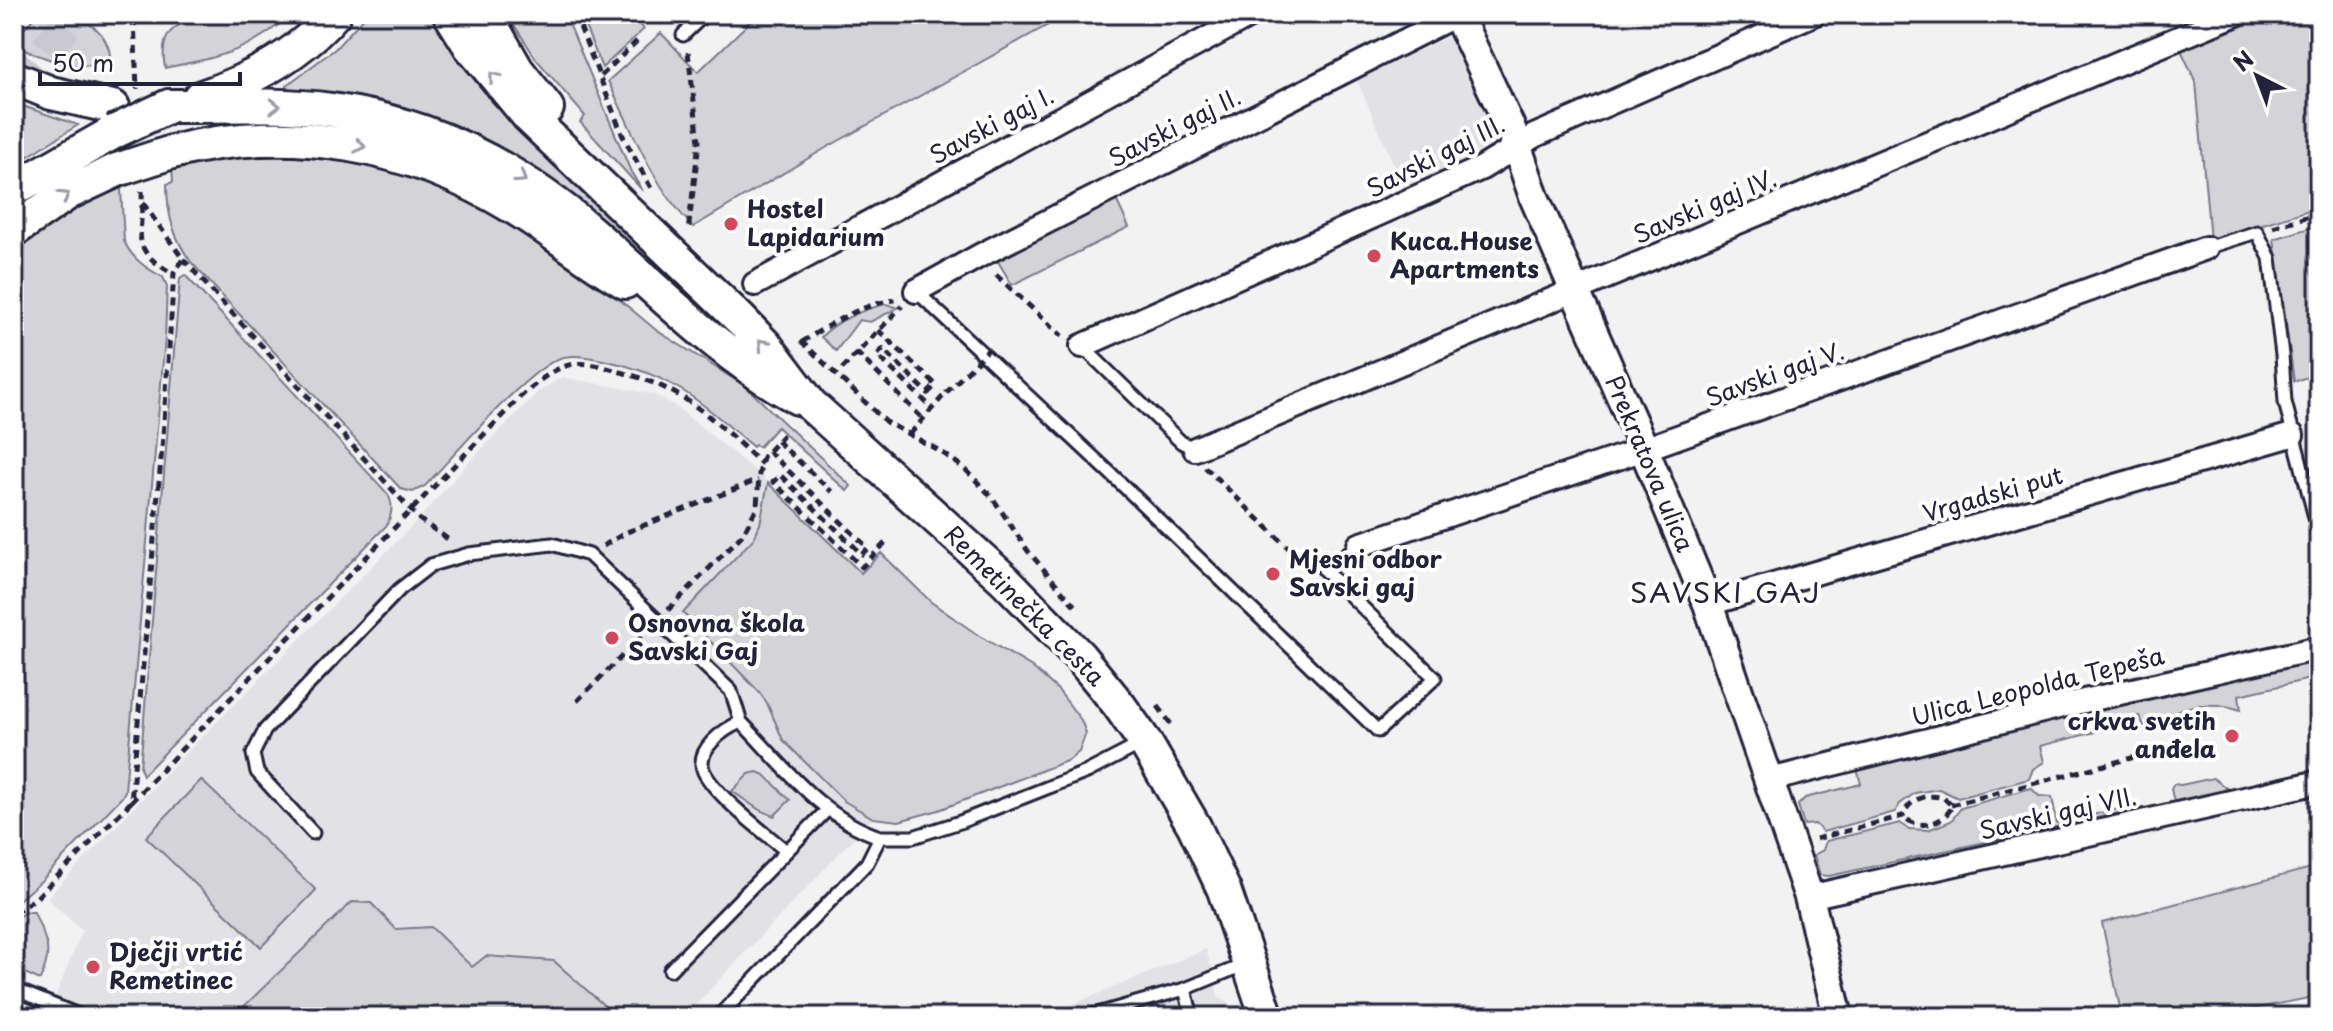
<svg xmlns="http://www.w3.org/2000/svg" width="2333" height="1031" font-family="'Playpen Sans',sans-serif">
<style>
.built{fill:#e2e2e6}
.green{fill:#d3d3d8;stroke:#7a7a8a;stroke-width:2}
.lines{fill:none;stroke-linecap:round;stroke-linejoin:round}
.secondary-tunnel{stroke:#c8c8ce;stroke-width:32;stroke-dasharray:32 16;stroke-linecap:butt}
.service-casing{stroke:#22223b;stroke-width:17}
.minor-casing{stroke:#22223b;stroke-width:28}
.tertiary-casing{stroke:#22223b;stroke-width:34}
.secondary-casing{stroke:#22223b;stroke-width:38}
.path{stroke:#22223b;stroke-width:5;stroke-dasharray:8 6;stroke-linecap:butt}
.service{stroke:#fff;stroke-width:11}
.minor{stroke:#fff;stroke-width:22}
.tertiary{stroke:#fff;stroke-width:28}
.secondary{stroke:#fff;stroke-width:32}
.secondary-bridge-casing{stroke:#22223b;stroke-width:38;stroke-linecap:butt}
.path-bridge{stroke:#22223b;stroke-width:5;stroke-dasharray:8 6;stroke-linecap:butt}
.secondary-bridge{stroke:#fff;stroke-width:32}
.oneway{stroke:#9c9ca7}
.poi-dot{fill:#d1495b;stroke:#fff;stroke-width:3}
.labels{text-anchor:middle;stroke-width:8;stroke-linejoin:round;paint-order:stroke}
.street-label{font-size:24px;fill:#22223b;stroke:#fff}
.poi-label{font-size:24px;font-weight:bold;fill:#22223b;stroke:#fff;text-anchor:start}
.quarter-label{font-size:28px;letter-spacing:2px;fill:#22223b;stroke:#fff}
</style>
<rect width="100%" height="100%" fill="#f2f2f3"/>
<filter id="ink" filterUnits="userSpaceOnUse"><feTurbulence type="fractalNoise" baseFrequency=".0125" numOctaves="2"/><feDisplacementMap in="SourceGraphic" scale="16" xChannelSelector="R" yChannelSelector="G"/><feConvolveMatrix kernelMatrix="1 2 1 2 8 2 1 2 1" color-interpolation-filters="sRGB"/></filter>
<g filter="url(#ink)">
<path class="built" d="M1452,35L1499,142L1404,188L1357,80Z
M562,377L652,394L674,405L759,474L991,699L873,818L684,1017H617L554,961L473,967L431,927L396,929L371,903L353,902L233,1017H47L82,931L47,898L190,749L419,519L466,465L538,392Z
M1206,949L1219,998L1228,1002L1243,1017H1042Z"/>
<path class="green" d="M37,14C74,14 110,21 111,65L67,66L14,46V20L25,28Z
M207,14H292C246,53 223,56 165,68C158,30 176,24 207,14Z
M367,14H432L450,48L492,102L670,275V279H666C589,204 502,135 397,106C361,96 324,95 288,90L287,85L335,49Z
M507,14H565L631,172L643,191L580,122L585,116L537,60Z
M580,14H629L644,29L602,68Z
M758,14H1051L1057,20L824,149L693,227C653,186 633,132 608,81L661,33L698,72Z
M2263,14H2319V207L2210,240L2196,82L2181,50L2264,18Z
M14,103L78,125L14,165Z
M331,151L466,195L589,274L656,330L745,386L851,486L847,491L777,427L759,447L755,445L753,447C702,403 675,376 607,361C593,358 578,354 564,357C532,363 451,459 425,486L413,492L401,489L191,262C173,237 167,214 167,184L173,182L172,166L203,156Z
M118,185L121,189L124,241C132,259 147,269 163,277L167,286L165,338L125,791L122,797L42,880L14,904V243L72,200L78,207Z
M1114,195L1129,227L1012,285L996,258Z
M2319,225V374L2294,381L2274,239Z
M185,275L387,493C394,504 392,514 387,525L143,775L140,768L180,278Z
M886,304L898,308L870,322L859,320L836,351L821,337C837,320 864,309 886,304Z
M768,483L861,573L881,553L931,602L978,635L1032,667L1058,690L1081,720L1086,733L1079,752L1069,760L939,810L899,821L873,818L844,801L783,740L767,703L759,692L683,613L754,538L760,524Z
M2319,658V677L2239,695L2241,710C2207,699 2172,705 2147,731L2139,716L2111,723V728L2040,746L2044,762L2033,769L2029,779L1958,798L1939,789L1915,793L1900,804L1895,812L1823,832L1815,824L1804,825L1798,805L1805,798L1861,784L1856,765Z
M757,772L765,775L790,800L774,816L758,809L732,791L749,774Z
M2213,778L2229,790L2174,802L2171,789L2174,784L2181,785Z
M201,780L316,890L261,947L146,837Z
M2031,788L2039,796L2052,797L2057,823L2135,805L2138,809L1829,876L1820,875L1814,855L1823,850L1826,841L1900,823L1909,829L1928,830L1951,821L1961,808Z
M2319,866V996L2211,1017H2122L2102,923Z
M352,902L371,903L396,929L431,927L472,967L486,956L554,961L617,1017H233Z
M25,912H34C46,942 54,948 40,980L14,968V920Z"/>
<g class="lines">
<path class="secondary-tunnel" d="M14,86L76,14"/>
<g class="service-casing">
<path id="service" d="M683,35L705,14
M2206,248L2257,232L2270,258L2282,355L2285,402L2319,533
M916,291L1108,471L1378,731L1435,678L1324,570L1359,545
M1082,346L1181,442L1195,449
M313,833L257,772L253,754L265,730L400,589L431,565L469,554L552,544L589,555L731,691L741,722
M786,851C764,832 716,796 704,772C694,750 724,729 741,722C782,764 822,819 880,837
M670,970L828,809
M14,989L83,1017
M1185,989L1192,1017
M718,1017L867,863L880,837H913L960,822L1087,772L1141,744
M1087,1017L1185,989L1246,964"/>
</g>
<g class="minor-casing">
<path id="minor" d="M755,284L1253,14
M916,291L981,255L1458,14
M1082,346L1482,168L1534,136L1814,14
M1195,449L2236,14
M1359,545L1644,449L2206,248
M1708,604L2292,435
M1770,780L2062,706L2319,648
M1809,897L2319,782"/>
</g>
<g class="tertiary-casing">
<path id="tertiary" d="M1457,14L1511,129L1534,197L1644,449L1708,604L1809,897L1838,1017"/>
</g>
<g class="secondary-casing">
<path id="secondary" d="M450,14L470,46L529,117L740,319L767,347L811,405L1005,580L1080,657L1119,705L1145,742L1194,826L1224,890L1267,1017
M485,14L517,70L547,108
M14,78L51,93L113,107
M199,98C250,81 298,56 334,14
M169,106C223,106 278,103 332,110C430,123 517,168 591,232C658,290 719,355 798,398
M172,152C290,122 409,144 513,207C552,230 586,260 625,282
M14,189L114,132
M14,230L68,193L117,170"/>
</g>
<path class="path" d="M89,14L134,18L170,14
M575,14L622,134L653,192
M134,18L137,89
M688,52L699,142L688,232
M601,76L639,39
M142,191C144,236 126,248 174,274
M2273,227L2319,213
M183,259L419,519L452,542
M996,275L1062,336
M878,330L936,385L928,393L883,349L877,355L932,408
M801,341L886,422L940,451L964,468L992,497L1028,551L1075,606
M802,342C830,324 862,304 895,300
M856,352L923,419
M842,369L902,306
M910,434L946,393
M777,441L832,492
M768,451L868,548L862,554L780,475L773,482L862,567L888,540
M1205,467L1307,566
M603,546L627,532L758,480
M668,610L743,534L757,507L759,474L763,457L784,434
M577,701L647,631
M1158,706L1173,727
M131,802L521,396C537,383 553,367 574,364C588,362 604,367 617,371C687,389 711,418 762,464
M1951,805L2143,755
M1816,839L1903,816C1909,798 1928,793 1944,798L1952,806C1944,825 1917,831 1903,816
M14,913L36,898L131,802L163,436L174,273L183,259L142,202"/>
<use href="#service" class="service"/>
<use href="#minor" class="minor"/>
<use href="#tertiary" class="tertiary"/>
<use href="#secondary" class="secondary"/>
<g class="secondary-bridge-casing">
<path id="secondary-bridge" d="M114,132L169,106
M117,170L172,152"/>
</g>
<path class="path-bridge" d="M946,393L989,349"/>
<use href="#secondary-bridge" class="secondary-bridge"/>
</g>
<defs><path id="oneway-chevron" d="M-2-3.5L2.5 0L-2 3.5" fill="none" stroke-width="1.6" stroke-linecap="round" stroke-linejoin="round" transform="scale(2)"/></defs>
<g class="oneway">
<use href="#oneway-chevron" transform="translate(494 77) rotate(-129)"/>
<use href="#oneway-chevron" transform="translate(275 106) rotate(1)"/>
<use href="#oneway-chevron" transform="translate(360 146) rotate(10)"/>
<use href="#oneway-chevron" transform="translate(521 178) rotate(33)"/>
<use href="#oneway-chevron" transform="translate(64 196) rotate(-31)"/>
<use href="#oneway-chevron" transform="translate(763 344) rotate(-132)"/>
</g>
</g>
<g class="poi-dot">
<circle cx="731" cy="224" r="8"/>
<circle cx="1374" cy="256" r="8"/>
<circle cx="1273" cy="574" r="8"/>
<circle cx="612" cy="638" r="8"/>
<circle cx="2232" cy="736" r="8"/>
<circle cx="93" cy="967" r="8"/>
</g>
<g class="labels">
<g class="street-label">
<text transform="translate(992 126) rotate(-28)" y="8">Savski gaj I.</text>
<text transform="translate(1175 128) rotate(-27)" y="8">Savski gaj II.</text>
<text transform="translate(1436 157) rotate(-27)" y="8">Savski gaj III.</text>
<text transform="translate(1705 207) rotate(-23)" y="8">Savski gaj IV.</text>
<text transform="translate(1775 375) rotate(-20)" y="8">Savski gaj V.</text>
<text transform="translate(1649 464) rotate(67)" y="8">Prekratova ulica</text>
<text transform="translate(1993 495) rotate(-16)" y="8">Vrgadski put</text>
<text transform="translate(1024 606) rotate(45)" y="8">Remetinečka cesta</text>
<text transform="translate(2038 687) rotate(-14)" y="8">Ulica Leopolda Tepeša</text>
<text transform="translate(2058 814) rotate(-13)" y="8">Savski gaj VII.</text>
</g>
<g class="poi-label">
<text x="747" y="218">Hostel<tspan x="747" dy="28">Lapidarium</tspan></text>
<text x="1390" y="250">Kuca.House<tspan x="1390" dy="28">Apartments</tspan></text>
<text x="1289" y="568">Mjesni odbor<tspan x="1289" dy="28">Savski gaj</tspan></text>
<text x="628" y="632">Osnovna škola<tspan x="628" dy="28">Savski Gaj</tspan></text>
<text x="2216" y="730" text-anchor="end">crkva svetih<tspan x="2216" dy="28">anđela</tspan></text>
<text x="109" y="961">Dječji vrtić<tspan x="109" dy="28">Remetinec</tspan></text>
</g>
<g class="quarter-label">
<text x="1726" y="603">SAVSKI GAJ</text>
</g>
</g>
<rect width="2333" height="1031" fill="none" stroke="#fff" stroke-width="48"/>
<rect x="24" y="24" width="2285" height="983" fill="none" stroke="#22223b" stroke-width="3" filter="url(#ink)"/>
<g transform="translate(2257 76) rotate(318)" stroke="#ffffff" stroke-width="6" paint-order="stroke">
<path d="M0-6L14 30L0 20L-14 30Z" fill="#22223b"/>
<text y="-12" font-size="22" font-weight="bold" text-anchor="middle" fill="#22223b">N</text>
</g>
<path d="M40 72v12h200v-12" fill="none" stroke="#22223b" stroke-width="4"/>
<text x="52" y="72" font-size="24" fill="#22223b" stroke="#ffffff" stroke-width="6" paint-order="stroke">50 m</text>
</svg>
